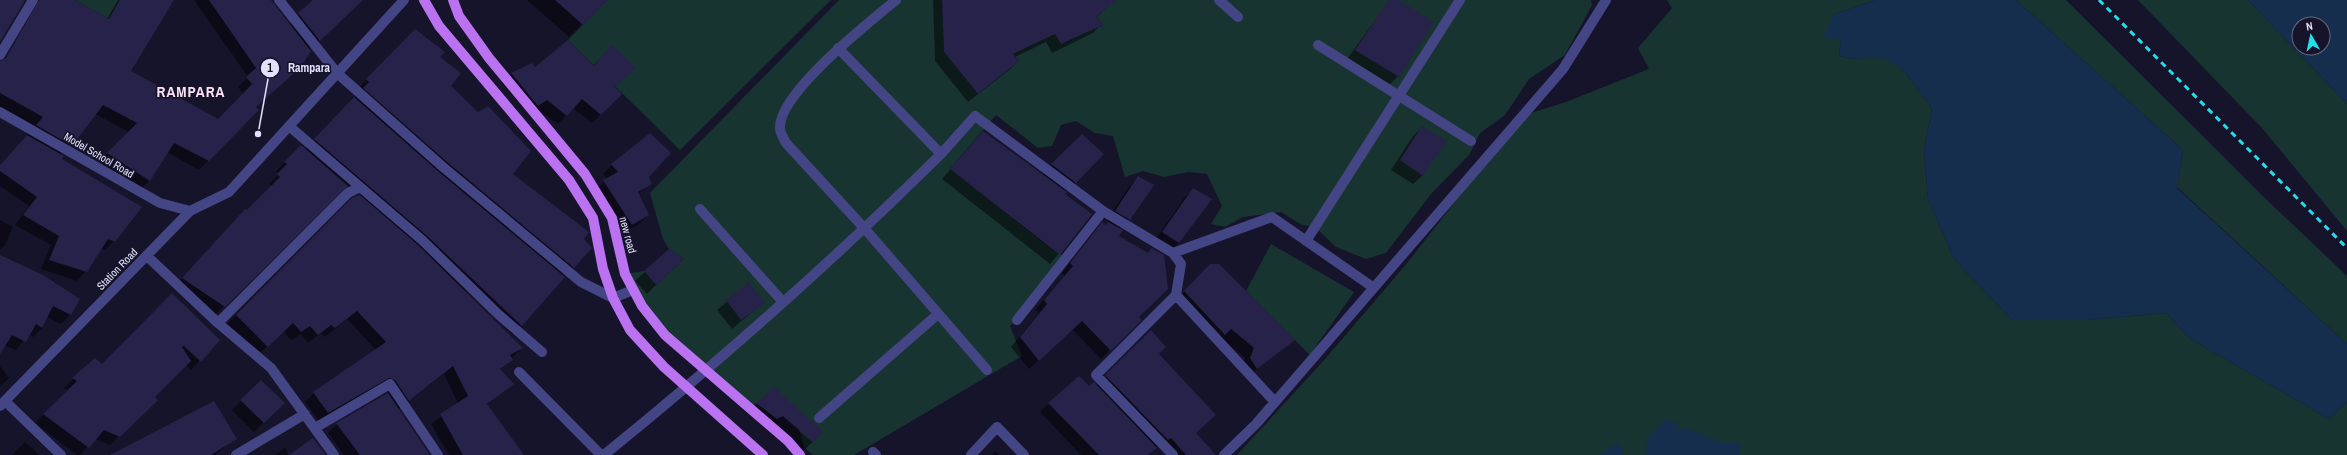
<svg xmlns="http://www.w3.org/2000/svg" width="2347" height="455" font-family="'Archivo Narrow',sans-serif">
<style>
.green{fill:#183431}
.water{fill:#152e4d;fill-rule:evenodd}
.shadow{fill:#0007;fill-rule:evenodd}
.building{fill:#272249}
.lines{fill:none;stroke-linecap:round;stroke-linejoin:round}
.minor{stroke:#444584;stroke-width:10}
.major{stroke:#ba72f1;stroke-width:10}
.rail{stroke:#1fe1e9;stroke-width:3;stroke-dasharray:6 5;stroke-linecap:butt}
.labels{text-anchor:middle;stroke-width:3.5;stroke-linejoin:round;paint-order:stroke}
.street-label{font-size:11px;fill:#e2e0fc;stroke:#16142a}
.district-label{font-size:15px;font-weight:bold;letter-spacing:1px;fill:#fce2f4;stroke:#16142a}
.leader{fill:none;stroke:#e2e0fc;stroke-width:1.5}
.callout-dot{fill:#e2e0fc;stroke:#16142a;stroke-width:1.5}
.mark-label{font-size:12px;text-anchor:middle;font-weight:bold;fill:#111}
.callout-label{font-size:12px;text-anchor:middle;font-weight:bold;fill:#e2e0fc;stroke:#16142a;stroke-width:3.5;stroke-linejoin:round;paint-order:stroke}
</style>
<rect width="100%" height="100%" fill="#16142a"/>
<path class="green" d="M75,0H120L109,19Z
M607,0H831L680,150L568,40Z
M839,0H942L944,52L978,94L1019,61L1013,54L1055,34L1061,44L1103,25L1096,17L1111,4L1107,0H1591L1592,5L1565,55L1529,79L1505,115L1480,133L1469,155L1431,194L1386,253L1366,259L1336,247L1315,227L1302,225L1281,212L1243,217L1225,227L1211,224L1222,206L1207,174L1188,172L1164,177L1143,171L1125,177L1113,136L1095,133L1076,121L1061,125L1052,146L1038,148L996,115L950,169L1054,251L1067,257L1017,320L1010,326L1022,356L854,455H813L804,447L799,429L809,420L756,403L752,407L665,335L625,274L644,271L656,285L684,259L669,249L663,239L650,193Z
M1667,0H1875L1833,15L1841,40L1839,56L1855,59L1883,56L1904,71L1932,108L1924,151L1928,199L1954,259L2012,320H2087L2166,313L2189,338L2329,419L2347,402V455H1237L1326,358L1408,262L1522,116L1566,102L1649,69L1638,48L1672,8Z
M2016,0H2066L2267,200L2347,276V344L2177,187L2183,150Z
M2138,0H2248L2347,104V231L2262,128Z
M1271,244L1354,292L1310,355L1246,291Z"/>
<path class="water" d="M1875,0H2016L2183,150L2177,188L2347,344V402L2329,419L2189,338L2166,313L2087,320H2012L1954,259L1928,199L1924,151L1932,108L1904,71L1883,57L1855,59L1839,56L1841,40L1824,37L1833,15Z
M2248,0H2347V104ZM2299,24H2323V48H2299Z
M1665,419L1678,423L1676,430L1688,428L1717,442L1741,443L1739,455H1646L1647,440Z
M1619,442L1624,455H1599Z"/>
<path class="shadow" d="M57,0H73L107,19L118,0H173L130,72L218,120L243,93L238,87L248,77L194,0H269L289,24L315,0H362L309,50L255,107L258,110L199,170L167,152L150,180L141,189L99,162L129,132L95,114L61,155V159L114,241L105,250L101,249L86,271L77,281L41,269L51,245L15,225L29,206L0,186V165L35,126L0,107V61H3Z
M527,0H605L569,37Z
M933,0H1106L1101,13L1095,18L1101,24L1093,33L1052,53L1046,42L1015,57L1018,61L1009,70L968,102L935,61Z
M1390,0H1396L1398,76L1389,85L1347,59Z
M406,39L438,57L450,86L511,174L583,239L573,267L512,334L466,290L465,292L522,348L500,370L512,384L487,405L523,455H449L431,424L458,404L444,374L398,410L428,455H344L328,433L337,424L389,393L386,389L319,421L305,402L314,393L376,350L347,319L325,337L321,333L308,343L301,334L291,340L283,331L258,355L227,324L352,199L361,196L348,185L215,315L174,288L236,219L247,211L272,186L269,184L279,174L276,171L301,146L305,150L355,97L360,91L358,89Z
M612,46L614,87L621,94L592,123L573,108L558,124L537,109L529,114L502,83L511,74L532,65L534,68L593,66Z
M1422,127L1423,175L1413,184L1391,170L1413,136Z
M983,132L1042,175L1082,135L1103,154L1064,194L1091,215L1050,264L942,179Z
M612,165L651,183L638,194L648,215L639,224L623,233L595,190L608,179L603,174Z
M1138,178L1129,219L1119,229L1118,236L1147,253L1152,249L1138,317L1140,320L1101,359L1072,329L1029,369L1011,347L1039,313L1035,310L1065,276L1062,273L1093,233L1102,224L1105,226L1109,222L1107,220L1129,187Z
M1193,189L1179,243L1170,252L1154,242L1184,198Z
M0,220L13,227L5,245L0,250Z
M669,250L682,259L647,294L635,281Z
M0,256L70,315L61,324L47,317L42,328L33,337L29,334L16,350L4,345L0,352Z
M1211,265L1294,340L1247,377L1242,368L1245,358L1176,301Z
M749,283L763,303L732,329L717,310Z
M172,294L218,340L191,370L186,365L154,397L156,400L110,445L95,439L80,455H77L35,423L69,391L64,388L73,379L95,360L102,365Z
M1151,331L1158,354L1195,434L1211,455H1169L1161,446L1157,447L1149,455H1081L1040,412L1049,403L1096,386Z
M0,366L9,378L0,387Z
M261,381L274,412L254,432L232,410Z
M774,388L821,432L804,451L774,424L748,413ZM780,411L812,440L811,441L779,413Z
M235,439L215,455H119Z
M25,442L40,455H12Z
M285,448L289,455H275Z
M995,451L999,455H992Z"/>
<path class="building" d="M0,0H25L0,42Z
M39,0H75L109,19L120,0H174L131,71L218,119L252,84L246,77L256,68L209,0H271L311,51L300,68L256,107L259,110L209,161L174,143L150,181L107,153L137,123L103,105L72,146L36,125L43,117L0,93V61L6,58Z
M313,0H363L320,41L298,13Z
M555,0H607L583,25Z
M942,0H1116L1096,17L1103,25L1061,44L1055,34L1013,54L1019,61L978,94L944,52Z
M1389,0H1398L1434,22L1399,77L1355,50Z
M415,29L445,52L440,57L461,73L451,86L478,112L488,106L531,151L513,174L589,232L584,239L592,248L574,268L447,162L363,88L369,82L366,79Z
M568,40L594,66L612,44L636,68L615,87L622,94L601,115L582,99L567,116L547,100L538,106L511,73L532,63L535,67Z
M354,97L439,172L565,277L522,326L426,235L314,139Z
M1422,126L1447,141L1423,176L1400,160Z
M983,131L1067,192L1065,194L1092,214L1060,255L950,169Z
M650,133L671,153L649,177L652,184L638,192L649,215L632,225L603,180L618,172L611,164Z
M1082,134L1104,154L1076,183L1051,164Z
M27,135L64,156L62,159L142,207L115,242L108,239L87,272L49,260L59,236L23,215L37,197L0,171V165Z
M301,145L348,186L225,307L182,278L245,209L247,210L280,177L277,174L287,164L284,162Z
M1138,176L1154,185L1130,220L1115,211Z
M1193,188L1212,199L1179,243L1162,232Z
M360,195L418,245L523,348L510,355L513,360L500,369L514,384L487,404L524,455H463L440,414L468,396L453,366L409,401L395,380L389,378L328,413L313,392L386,342L357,311L335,328L331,325L318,335L310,326L301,332L293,323L268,347L236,315L352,198Z
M1102,222L1106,225L1108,222L1123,230L1119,236L1148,253L1151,248L1164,255L1168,289L1139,317L1142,320L1111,351L1082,321L1039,361L1020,337L1047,304L1044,300L1073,266L1070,263Z
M669,249L684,259L656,285L644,271Z
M0,255L43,275L80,299L71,315L53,306L42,328L36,324L26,342L12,335L0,354Z
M1210,264H1219L1295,340L1257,369L1250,358L1254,348L1231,329L1225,335L1184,291Z
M749,282L765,303L741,320L726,300Z
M172,293L220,340L201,362L184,346L182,347L191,361L155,397L158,400L120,437L104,430L89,448L43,414L77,381L72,378L95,358L102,364Z
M1151,330L1166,347L1159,354L1216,415L1196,433L1216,455H1186L1171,438L1168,440L1105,375Z
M1079,376L1089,386L1094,382L1157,448L1148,455H1099L1048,403Z
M261,380L285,403L264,423L240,400Z
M774,387L823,432L814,442L783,416L777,419L756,403Z
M388,393L430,455H360L336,423Z
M214,401L237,439L211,455H110Z
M313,438L326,455H289Z"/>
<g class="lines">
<path class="minor" d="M279,0L337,73L443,167L581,282L613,298L633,290
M896,0C870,22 777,94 780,129C780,133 784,139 786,143L865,229L987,370
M1219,0L1238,17
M1318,45L1471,141
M0,55L33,0
M0,112L160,203L190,211
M289,126L422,240L499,315L542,352
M941,154L975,116L1103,211L1173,253L1181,264L1176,295
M700,209L783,302
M1306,241L1460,0
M1173,253L1272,217L1374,288
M147,256L218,323L271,368L334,455
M1017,320L1103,211
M218,323L348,193L358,188L362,189
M519,372L601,455
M5,401L61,455
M0,406L190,211L229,192L404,0
M819,418L938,314
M315,428L390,384L438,455
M873,452L876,455
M236,455L305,414
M604,455C721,360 834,260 941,154L838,48
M971,455L997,427L1024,455
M1173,455L1096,375L1176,295L1275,402
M1224,455L1256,424L1563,69L1606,0"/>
<path class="major" d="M424,0L439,26L569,180L593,218L603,269L613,298L630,330L664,367L763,455
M453,0L459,16L489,58L585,174L612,218L625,274L642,306L665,335L788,441L800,455"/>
<path class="rail" d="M2099,0L2347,248"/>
</g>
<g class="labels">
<g class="street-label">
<text transform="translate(99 155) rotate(30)" y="4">Model School Road</text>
<text transform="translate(628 235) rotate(75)" y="4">new road</text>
<text transform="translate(117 269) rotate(-46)" y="4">Station Road</text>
</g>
<g class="district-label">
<text x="191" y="97">RAMPARA</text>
</g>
</g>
<path class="leader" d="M258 134L270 68"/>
<g class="callout-dot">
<circle cx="258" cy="134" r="4"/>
<circle cx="270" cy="68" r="10"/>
</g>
<g class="mark-label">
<text x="270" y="72">1</text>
</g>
<g class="callout-label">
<text x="309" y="72">Rampara</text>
</g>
<g transform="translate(2311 36) rotate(351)"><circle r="19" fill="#16142a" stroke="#68667e"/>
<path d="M0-3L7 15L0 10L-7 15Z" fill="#1fe1e9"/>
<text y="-6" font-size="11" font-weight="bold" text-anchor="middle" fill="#e2e0fc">N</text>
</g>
</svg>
